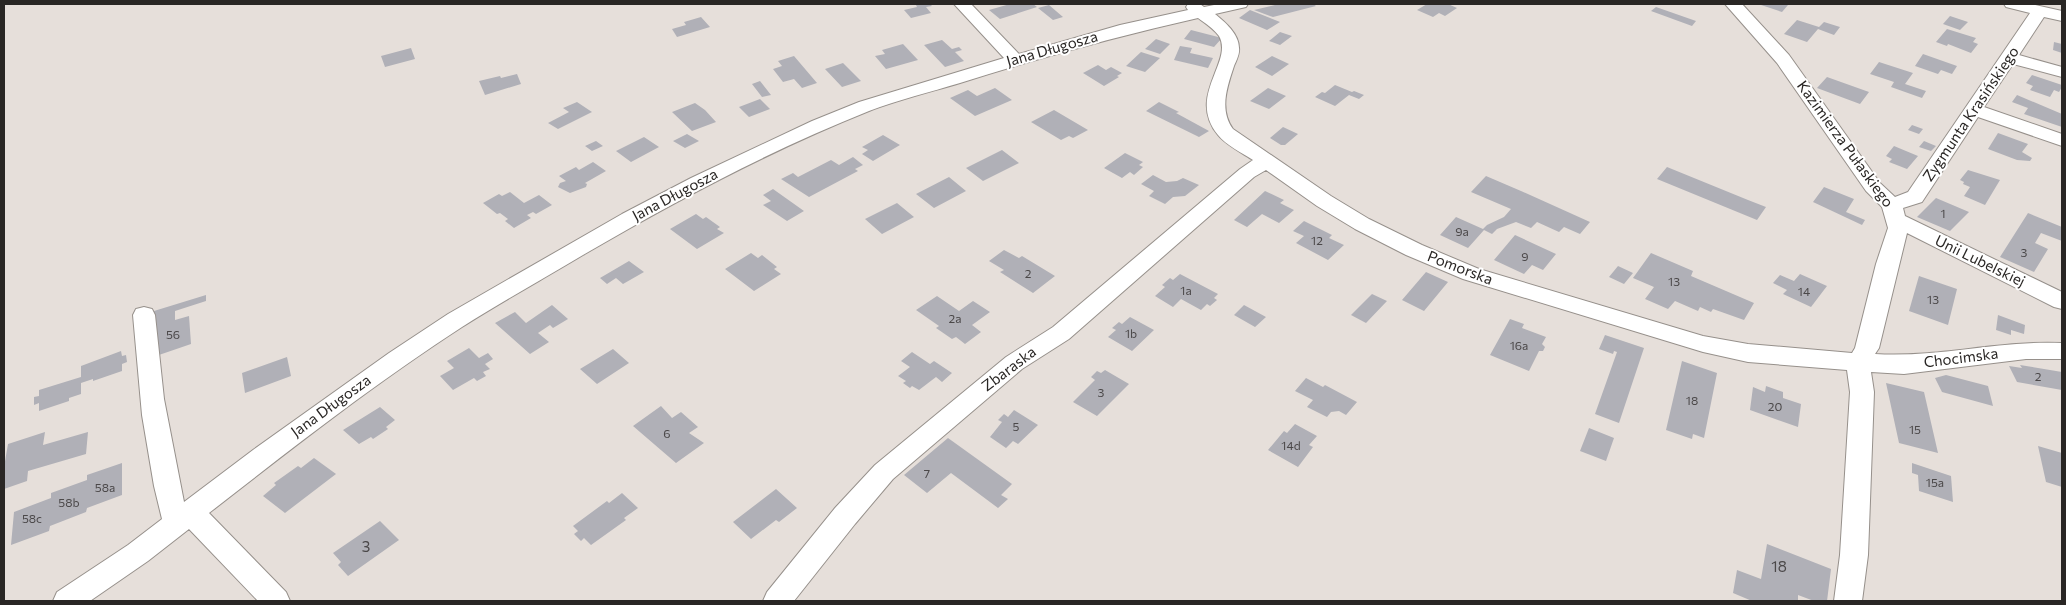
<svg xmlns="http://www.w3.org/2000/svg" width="2066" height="605" font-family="Commissioner,sans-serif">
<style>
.building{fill:#b0b0b7}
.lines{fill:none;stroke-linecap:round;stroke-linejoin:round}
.minor-casing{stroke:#96908b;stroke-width:2}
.minor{fill:#fff;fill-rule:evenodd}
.labels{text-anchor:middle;stroke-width:4;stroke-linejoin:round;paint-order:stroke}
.number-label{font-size:12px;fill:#4b4849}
.street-label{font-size:15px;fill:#292624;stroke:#fff}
.near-number-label{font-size:15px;fill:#4b4849}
</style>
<rect width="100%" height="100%" fill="#e6dfda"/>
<path class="building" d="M920,4H930L932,6L926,7L931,13L911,18L904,10L917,7L916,5Z
M1010,4H1033L1037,7L1000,19L989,10Z
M1279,4H1313L1316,6L1273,17L1254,10Z
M1427,4H1448L1457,8L1445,16L1439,13L1433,17L1417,10Z
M1758,4H1784L1788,5L1782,12Z
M1049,5L1063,17L1053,20L1038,8Z
M1656,7L1696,21L1692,26L1651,11Z
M1250,10L1280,22L1267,30L1239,18Z
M1950,16L1968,22L1960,30L1943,24Z
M701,17L710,27L677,37L672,29L686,25L684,22Z
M1797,20L1819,27L1824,22L1840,27L1834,35L1818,29L1807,42L1784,34Z
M1947,29L1976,38L1973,42L1978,44L1971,53L1948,44L1947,46L1936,42Z
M1191,30L1222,38L1214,47L1184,39Z
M1280,32L1292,36L1280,45L1269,41Z
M1156,39L1170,44L1160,54L1145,49Z
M942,40L952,49L959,47L962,50L955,52L964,61L945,67L924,45Z
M2054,42L2062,44V53L2053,50Z
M903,44L918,60L886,69L875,56L885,54L882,50Z
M1180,46L1192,48L1190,53L1213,58L1208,68L1174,60Z
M411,48L415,59L385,67L381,56Z
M1141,52L1160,58L1145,72L1126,66Z
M1923,54L1957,66L1952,74L1941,70L1938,74L1915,66Z
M794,56L817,83L802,88L794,79L783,82L773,69L782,66L778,61Z
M1272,56L1289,64L1272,76L1255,67Z
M1879,62L1913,73L1905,84L1926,91L1922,98L1891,87L1894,82L1870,74Z
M843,63L861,81L842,87L825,69Z
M1098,65L1106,70L1111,67L1122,73L1117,76L1119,77L1104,86L1083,73Z
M517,74L521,84L485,95L479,81L500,76L501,78Z
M2032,75L2062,85V87L2059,92L2054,90L2050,97L2030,90L2033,86L2026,83Z
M1827,77L1869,92L1860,104L1817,88Z
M760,81L771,95L762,97L752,84Z
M1335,85L1352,92L1354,91L1364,95L1359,99L1349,95L1335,106L1315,97L1322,92L1325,93Z
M995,88L1012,100L975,116L950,98L968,90L977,96Z
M1268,88L1286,96L1269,109L1250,101Z
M2017,95L2062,114V127L2024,114L2028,108L2012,102Z
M760,99L770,109L749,117L739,107Z
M577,102L592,112L558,129L548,123L569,112L563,108Z
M1159,102L1179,112L1176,113L1209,131L1199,137L1146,111Z
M695,103L705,110L716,122L692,131L672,112Z
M1054,110L1088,130L1073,138L1069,136L1061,140L1031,122Z
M1912,125L1923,129L1919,134L1908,130Z
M1283,127L1298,134L1285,145H1281L1270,138Z
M1998,133L2028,144L2022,152L2032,158L2030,161L2017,160L1988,149Z
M687,134L699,141L685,148L673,141Z
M883,135L900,145L873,161L862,154L868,150L862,147Z
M644,137L659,147L631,162L616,151Z
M596,141L603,146L592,151L585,146Z
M1924,141L1936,146L1931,151L1919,147Z
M1894,146L1918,156L1907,169L1889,162L1892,159L1886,156Z
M1002,150L1019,163L983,181L966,168Z
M1125,153L1143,162L1139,165L1143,167L1134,175L1130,172L1122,178L1104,168Z
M853,157L863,165L855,169L858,171L809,197L781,179L793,173L798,177L831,160L839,165Z
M593,162L606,171L585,183L587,184L586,187L570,193L558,187L560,183L566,181L559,176L576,167L579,170Z
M1667,167L1748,200L1766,207L1757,220L1657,179Z
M1968,170L2000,180L1985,205L1964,196L1970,187L1963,184L1964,182L1960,180Z
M1153,175L1166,182L1177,181L1183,178L1199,185L1185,196L1173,197L1165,204L1149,196L1154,191L1141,184Z
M1486,176L1521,191L1590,222L1580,234L1564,227L1559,232L1537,222L1531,228L1516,222L1497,229L1492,234L1484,230L1468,248L1440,235L1456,217L1483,229L1487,225L1504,217L1511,209L1471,192Z
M949,177L966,191L934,208L916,194Z
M1824,187L1854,199L1846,212L1865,220L1862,225L1813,202Z
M773,189L804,211L787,221L763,205L771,201L763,195Z
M1265,191L1284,200L1280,203L1294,210L1279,223L1262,214L1247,227L1234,220Z
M510,192L524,203L539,195L552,205L536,214L533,212L527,215L531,218L514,228L505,221L508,219L500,213L497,214L483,203L499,194L502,196Z
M1936,198L1969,212L1950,231L1917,217Z
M897,203L914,217L882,234L865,219Z
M2028,213L2062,227V241L2041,233L2035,243L2048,249L2034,272L2000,257Z
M696,214L703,219L706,217L720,227L717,229L724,233L697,249L670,229Z
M1304,221L1332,235L1329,238L1344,245L1328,260L1296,243L1304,236L1293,231Z
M1515,235L1556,254L1543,270L1532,265L1524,274L1494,260Z
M1004,250L1019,258L1022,256L1055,276L1033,293L1000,272L1004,270L989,261Z
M751,253L758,258L762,255L777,267L774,269L781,274L754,291L725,269Z
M1651,253L1693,271L1691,276L1754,303L1744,320L1713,309L1711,312L1700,307L1698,311L1675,301L1668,309L1645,299L1654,287L1633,278Z
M629,261L644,272L623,284L616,278L607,284L600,278Z
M1618,266L1633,273L1624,284L1609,277Z
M1426,272L1448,282L1424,311L1402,300Z
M1180,274L1218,294L1214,298L1217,300L1210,306L1207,304L1201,310L1181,299L1173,307L1155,296L1165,287L1162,285L1170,278L1173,280Z
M1800,274L1827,286L1811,307L1783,294L1787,290L1773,283L1780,275L1794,281Z
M1919,276L1957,289L1948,325L1909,311Z
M1372,294L1387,301L1366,323L1351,315Z
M206,295V301L175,311V320L189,316L191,344L156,356L154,311Z
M937,296L959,311L973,301L990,312L972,325L981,332L965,344L956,337L952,339L936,328L939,326L916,310Z
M552,305L568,319L553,328L550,325L538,333L549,342L530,354L495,323L515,312L526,323Z
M1244,305L1266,317L1255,327L1234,315Z
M1998,315L2025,325L2024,334L2011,330V335L1996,330Z
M1130,317L1154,330L1132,351L1108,337L1116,330L1112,328L1119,322L1122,324Z
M1510,319L1524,324L1522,328L1546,337L1542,344L1545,347L1543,351H1539L1529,371L1490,355Z
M1605,335L1644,348L1619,423L1595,414L1617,352L1614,351L1613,354L1599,349Z
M469,348L479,358L488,353L493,359L485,364L490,369L483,372L486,376L477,381L474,378L453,390L440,376L454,368L447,361Z
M613,349L629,363L597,384L580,369Z
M121,351L122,356L126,355L127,362L122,364V371L93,381V379L81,383V394L69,398V401L39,411V403L34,405V397L39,396V390L81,377V366Z
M912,352L930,364L934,361L952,373L942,382L936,377L919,390L912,386L910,388L903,383L906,381L898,376L910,367L901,361Z
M287,357L291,376L245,393L242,373Z
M1682,361L1717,373L1704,438L1693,434L1692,439L1666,430Z
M2020,365L2062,372V390L2017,382L2009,366L2022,368Z
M1105,370L1129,384L1097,416L1073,402L1095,380L1091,377L1097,371L1101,373Z
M1946,375L1988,386L1993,406L1942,392L1935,378Z
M1306,378L1323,387L1325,385L1357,402L1346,415L1339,411L1331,412L1327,417L1307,407L1313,400L1295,391Z
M1886,383L1924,392L1938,453L1899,443Z
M1766,386L1783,392V398L1801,404L1798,427L1750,410L1753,387L1765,392Z
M661,406L672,418L681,412L698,427L689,433L704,443L676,463L633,426Z
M380,407L395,420L386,427L388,429L373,439L371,437L359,444L343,430Z
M1014,410L1038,425L1018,444L1013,441L1006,448L990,437L1002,422L998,420L1004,414L1008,417Z
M1295,424L1317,436L1309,445L1313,447L1298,467L1268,450L1284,431L1287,433Z
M1589,428L1614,438L1606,461L1580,451Z
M45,432L43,445L88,432L86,454L28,471L27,481L4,489V467L8,444Z
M948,438L1012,484L1001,495L1008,499L998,508L951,473L927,493L904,475Z
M2038,446L2062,453V487L2046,482Z
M314,458L336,474L285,513L263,496L276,485L274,483L298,466L301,468Z
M122,463V495L87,508L86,512L50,526L49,531L11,545L14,512L51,498V493L87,480V475Z
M1912,463L1951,476L1953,502L1919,491L1918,475L1912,473Z
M776,489L797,508L779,522L776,520L751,539L733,522Z
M622,493L638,508L624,518L626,520L591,545L584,538L581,541L574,534L578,531L573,526L607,501L609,503Z
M380,521L399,540L348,576L338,565L341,562L333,553Z
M1767,544L1831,569L1827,601H1814L1798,595V601H1752L1733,593L1737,570L1761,579Z"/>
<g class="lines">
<g class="minor-casing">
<path id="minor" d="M954,4H971L1019,54L1120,25L1188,10L1186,7L1188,4H1200L1204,7L1219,4H1248L1246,7L1215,14C1225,22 1239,34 1239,48C1240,54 1236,61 1234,66C1227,87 1219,110 1233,129L1331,196L1369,219L1422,245L1479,269L1703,336L1748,344L1852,353L1855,348L1876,264L1888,228L1882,207L1866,191L1777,63L1725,4H1742L1789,55L1880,183L1895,197L1908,192L2030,13L2006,7L2004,4H2031L2062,11V21L2044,17L2019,55L2062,67V77L2013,64L1984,107L2062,134V146L1978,117L1922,202L1903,208L1905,216L2062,292V309L2054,307L1907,233L1879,348L1875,354C1938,358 1999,340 2062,343V359H2026L1904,374L1871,372L1874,392L1868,555L1862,601H1834L1840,555L1850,392L1847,370L1748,362L1703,352L1463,279L1406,255L1355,229L1317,206L1266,170L1254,177L1069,339L1022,369L893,479L855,524L794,601H763L767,592L835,508L875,465L1006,357L1053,327L1240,169L1253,160C1242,153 1226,145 1218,135C1186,96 1234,62 1219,36C1214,29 1205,23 1198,18C1118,36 1039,58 960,83C930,92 898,100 869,111C769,151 675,201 583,255C543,279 501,302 462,327C374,384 291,449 209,513L286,592L290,601H258L189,529L148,561L90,601H53L57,592L128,545L162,519L154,486L142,415L133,315L136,309L144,307L152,309L155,315L164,399L184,502L253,450L389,353L448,314L622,214L691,178L812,121L859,102L1004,58Z"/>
</g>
<use href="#minor" class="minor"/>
</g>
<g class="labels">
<g class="number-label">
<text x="1943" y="218">1</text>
<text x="1462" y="236">9a</text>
<text x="1317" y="245">12</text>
<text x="2024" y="257">3</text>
<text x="1525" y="261">9</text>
<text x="1028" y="278">2</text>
<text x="1674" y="286">13</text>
<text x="1186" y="295">1a</text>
<text x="1804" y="296">14</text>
<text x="1933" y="304">13</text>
<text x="955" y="323">2a</text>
<text x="1131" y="338">1b</text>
<text x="173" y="339">56</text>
<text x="1519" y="350">16a</text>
<text x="2038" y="381">2</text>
<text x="1101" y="397">3</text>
<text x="1692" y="405">18</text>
<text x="1775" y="411">20</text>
<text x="1016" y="431">5</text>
<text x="1915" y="434">15</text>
<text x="667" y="438">6</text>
<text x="1291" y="450">14d</text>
<text x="927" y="478">7</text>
<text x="1935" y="487">15a</text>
<text x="105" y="492">58a</text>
<text x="69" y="507">58b</text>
<text x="32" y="523">58c</text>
</g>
<g class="street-label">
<text transform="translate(1052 49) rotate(-16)" y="5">Jana Długosza</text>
<text transform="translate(1971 114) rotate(-56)" y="5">Zygmunta Krasińskiego</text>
<text transform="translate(1845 144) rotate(54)" y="5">Kazimierza Pułaskiego</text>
<text transform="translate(675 195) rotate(-28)" y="5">Jana Długosza</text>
<text transform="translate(1980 261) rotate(26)" y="5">Unii Lubelskiej</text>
<text transform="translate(1460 268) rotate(21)" y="5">Pomorska</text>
<text transform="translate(1961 358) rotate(-7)" y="5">Chocimska</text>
<text transform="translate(1009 369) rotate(-37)" y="5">Zbaraska</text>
<text transform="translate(331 406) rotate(-36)" y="5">Jana Długosza</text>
</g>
<g class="near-number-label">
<text x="366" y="552">3</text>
<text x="1779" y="572">18</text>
</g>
</g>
<rect width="2066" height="605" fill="none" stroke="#292624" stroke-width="10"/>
</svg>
